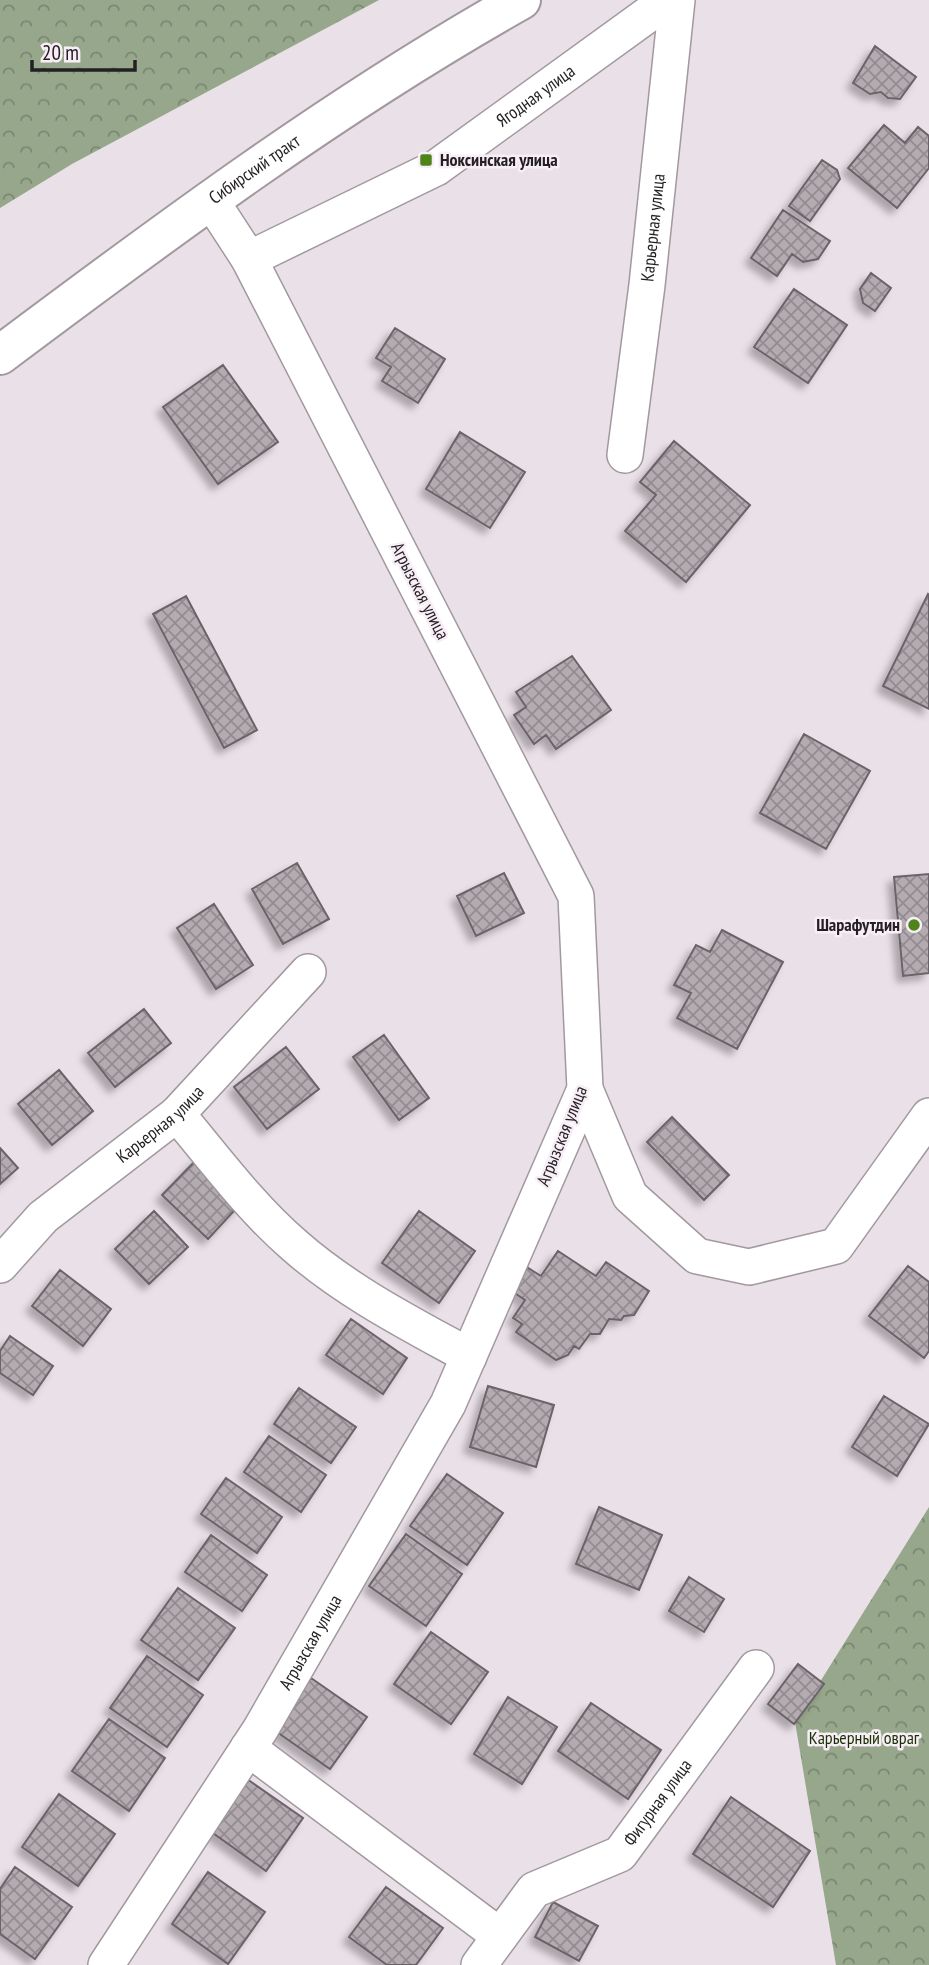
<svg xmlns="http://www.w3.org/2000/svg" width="929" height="1965" font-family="'PT Sans Narrow',sans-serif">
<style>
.forest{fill:url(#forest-crowns)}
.building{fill:url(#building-cross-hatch);stroke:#6b6369;stroke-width:2;filter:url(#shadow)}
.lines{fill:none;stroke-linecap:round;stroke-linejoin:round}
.minor-casing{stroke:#a2999f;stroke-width:38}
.major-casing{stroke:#a2999f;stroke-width:42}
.minor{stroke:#fff;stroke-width:35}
.major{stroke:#fff;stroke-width:38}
.poi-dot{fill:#4f841b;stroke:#f8eef5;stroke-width:2.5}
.labels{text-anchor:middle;stroke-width:5;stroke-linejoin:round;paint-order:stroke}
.street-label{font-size:18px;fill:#231f22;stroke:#f8eef5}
.poi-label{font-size:18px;font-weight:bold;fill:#231f22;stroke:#f8eef5;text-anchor:start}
.park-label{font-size:18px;fill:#1b3105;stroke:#f8eef5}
</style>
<defs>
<pattern id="forest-crowns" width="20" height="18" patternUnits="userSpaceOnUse" patternTransform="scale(1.75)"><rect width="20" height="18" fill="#96a78b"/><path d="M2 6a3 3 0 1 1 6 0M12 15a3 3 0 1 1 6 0" fill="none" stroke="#7a8771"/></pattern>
<pattern id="building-cross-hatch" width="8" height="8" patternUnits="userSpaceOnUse" patternTransform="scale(1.75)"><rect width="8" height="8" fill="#b4abb1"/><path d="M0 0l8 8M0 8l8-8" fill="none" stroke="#928b90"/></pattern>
<filter id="shadow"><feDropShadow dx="-6" dy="6" stdDeviation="3.5" flood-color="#0004"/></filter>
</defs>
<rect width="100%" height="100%" fill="#eae1e8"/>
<path class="forest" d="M0,0H379L72,164L0,208Z
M929,1507V1965H836L795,1722Z"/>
<path class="building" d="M875,46L916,77L900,99L888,98L881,92L870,94L853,83Z
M884,125L905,143L918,127L929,136V168L897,208L848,168Z
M822,160L837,170L840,179L810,221L789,206Z
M783,210L830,241L818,259L803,262L792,254L777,276L751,258Z
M871,273L891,288L875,311L863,303L860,289Z
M794,289L847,325L808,383L754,347Z
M395,328L445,359L418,403L382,381L391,367L376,358Z
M223,365L278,442L218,484L163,407Z
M460,432L525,472L490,528L426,489Z
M674,441L750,505L686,582L625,531L656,495L640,482Z
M928,594L929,595V709L883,686Z
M186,596L257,730L224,748L153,614Z
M572,656L611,710L556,749L546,735L534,744L514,715L526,707L516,692Z
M804,734L870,771L826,849L760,813Z
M297,863L329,919L283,944L252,889Z
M504,873L524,913L476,936L457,896Z
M929,874V973L903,976L894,877Z
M214,904L253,965L216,989L177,928Z
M722,930L783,962L737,1049L677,1018L691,993L674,985L696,945L710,952Z
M144,1009L171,1043L115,1087L88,1053Z
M384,1035L429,1098L399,1120L353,1057Z
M286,1047L319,1089L267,1129L234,1087Z
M59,1070L93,1111L52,1145L18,1104Z
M672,1117L729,1175L704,1200L647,1142Z
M0,1148L18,1168L0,1184Z
M199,1157L244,1200L208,1239L162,1195Z
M154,1211L188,1247L149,1284L115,1249Z
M419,1211L475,1251L439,1303L382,1263Z
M558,1251L596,1276L606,1262L649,1291L634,1315L624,1316L621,1320L609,1319L600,1334H590L579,1349L574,1346L568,1355L556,1360L516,1332L522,1324L513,1318L525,1300L504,1286L517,1261L541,1276Z
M908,1266L929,1282V1351L924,1358L869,1316Z
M60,1270L111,1309L83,1346L32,1306Z
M351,1319L407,1358L383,1394L326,1355Z
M10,1336L53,1366L33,1395L0,1373V1351Z
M488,1386L554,1405L536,1467L470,1447Z
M299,1388L356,1427L331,1463L274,1424Z
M884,1396L929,1424L897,1476L852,1447Z
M269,1436L326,1475L301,1512L244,1472Z
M447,1474L503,1513L467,1565L410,1526Z
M226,1478L282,1517L257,1553L201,1514Z
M599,1507L662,1535L639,1590L576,1564Z
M406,1534L462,1574L426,1626L369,1586Z
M211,1535L267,1575L242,1611L185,1572Z
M689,1577L724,1599L704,1632L669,1611Z
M178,1588L235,1628L198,1680L141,1640Z
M431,1632L488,1672L451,1724L394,1684Z
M147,1656L203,1695L167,1747L110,1708Z
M798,1664L824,1684L794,1724L768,1704Z
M311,1678L367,1717L330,1769L274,1730Z
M508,1697L557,1727L522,1784L474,1754Z
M591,1703L661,1750L628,1799L558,1751Z
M109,1719L165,1758L129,1811L72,1771Z
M247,1779L303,1818L266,1871L210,1831Z
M59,1794L115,1834L78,1886L22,1847Z
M731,1797L810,1851L773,1907L693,1854Z
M15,1867L72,1907L35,1959L0,1934V1889Z
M208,1872L265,1912L228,1964L172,1924Z
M386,1887L443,1928L416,1965H387L349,1937Z
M553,1902L598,1926L579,1961L535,1937Z"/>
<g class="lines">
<g class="minor-casing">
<g id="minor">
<path id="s1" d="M249,259L436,168L668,0"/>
<path id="s2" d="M625,455L647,285L677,0"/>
<path d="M585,1089L630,1196L697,1256L749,1267L836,1246L929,1116"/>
<path d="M177,1114C214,1158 250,1207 294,1245C346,1291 409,1323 469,1356"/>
<path id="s3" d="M0,1265L43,1217L177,1114L308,972"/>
<path d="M248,1748L500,1936"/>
<path id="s4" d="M106,1965L260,1730L448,1404L585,1089L576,896L249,259L210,199"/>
<path id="s5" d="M479,1965L534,1890L620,1854L756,1668"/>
</g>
</g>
<g class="major-casing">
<g id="major">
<path id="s6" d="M0,355C168,229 338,103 521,0"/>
</g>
</g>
<use href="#minor" class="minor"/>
<use href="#major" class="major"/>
</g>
<g class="poi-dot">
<rect x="419" y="153" width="14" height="14" rx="3.5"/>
<circle cx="914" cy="925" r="7"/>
</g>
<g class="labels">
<g class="street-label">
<text dy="6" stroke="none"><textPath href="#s1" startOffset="331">Ягодная улица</textPath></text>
<text dy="6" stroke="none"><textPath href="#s6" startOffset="315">Сибирский тракт</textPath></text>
<text dy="6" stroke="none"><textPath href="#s2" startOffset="229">Карьерная улица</textPath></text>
<text transform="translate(420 591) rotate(63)" y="6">Агрызская улица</text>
<text dy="6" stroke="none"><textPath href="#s3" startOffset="214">Карьерная улица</textPath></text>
<text transform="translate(562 1136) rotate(-68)" y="6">Агрызская улица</text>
<text dy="6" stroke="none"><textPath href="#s4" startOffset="382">Агрызская улица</textPath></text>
<text dy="6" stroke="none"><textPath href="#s5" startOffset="250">Фигурная улица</textPath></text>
</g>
<g class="poi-label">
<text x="440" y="166">Ноксинская улица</text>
<text x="900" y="931" text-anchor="end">Шарафутдин</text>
</g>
<g class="park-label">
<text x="864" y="1744">Карьерный овраг</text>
</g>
</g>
<path d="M32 60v10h103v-10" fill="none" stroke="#231f22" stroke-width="3.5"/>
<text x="42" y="60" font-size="21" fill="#231f22" stroke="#f8eef5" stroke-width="5" paint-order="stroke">20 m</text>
</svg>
